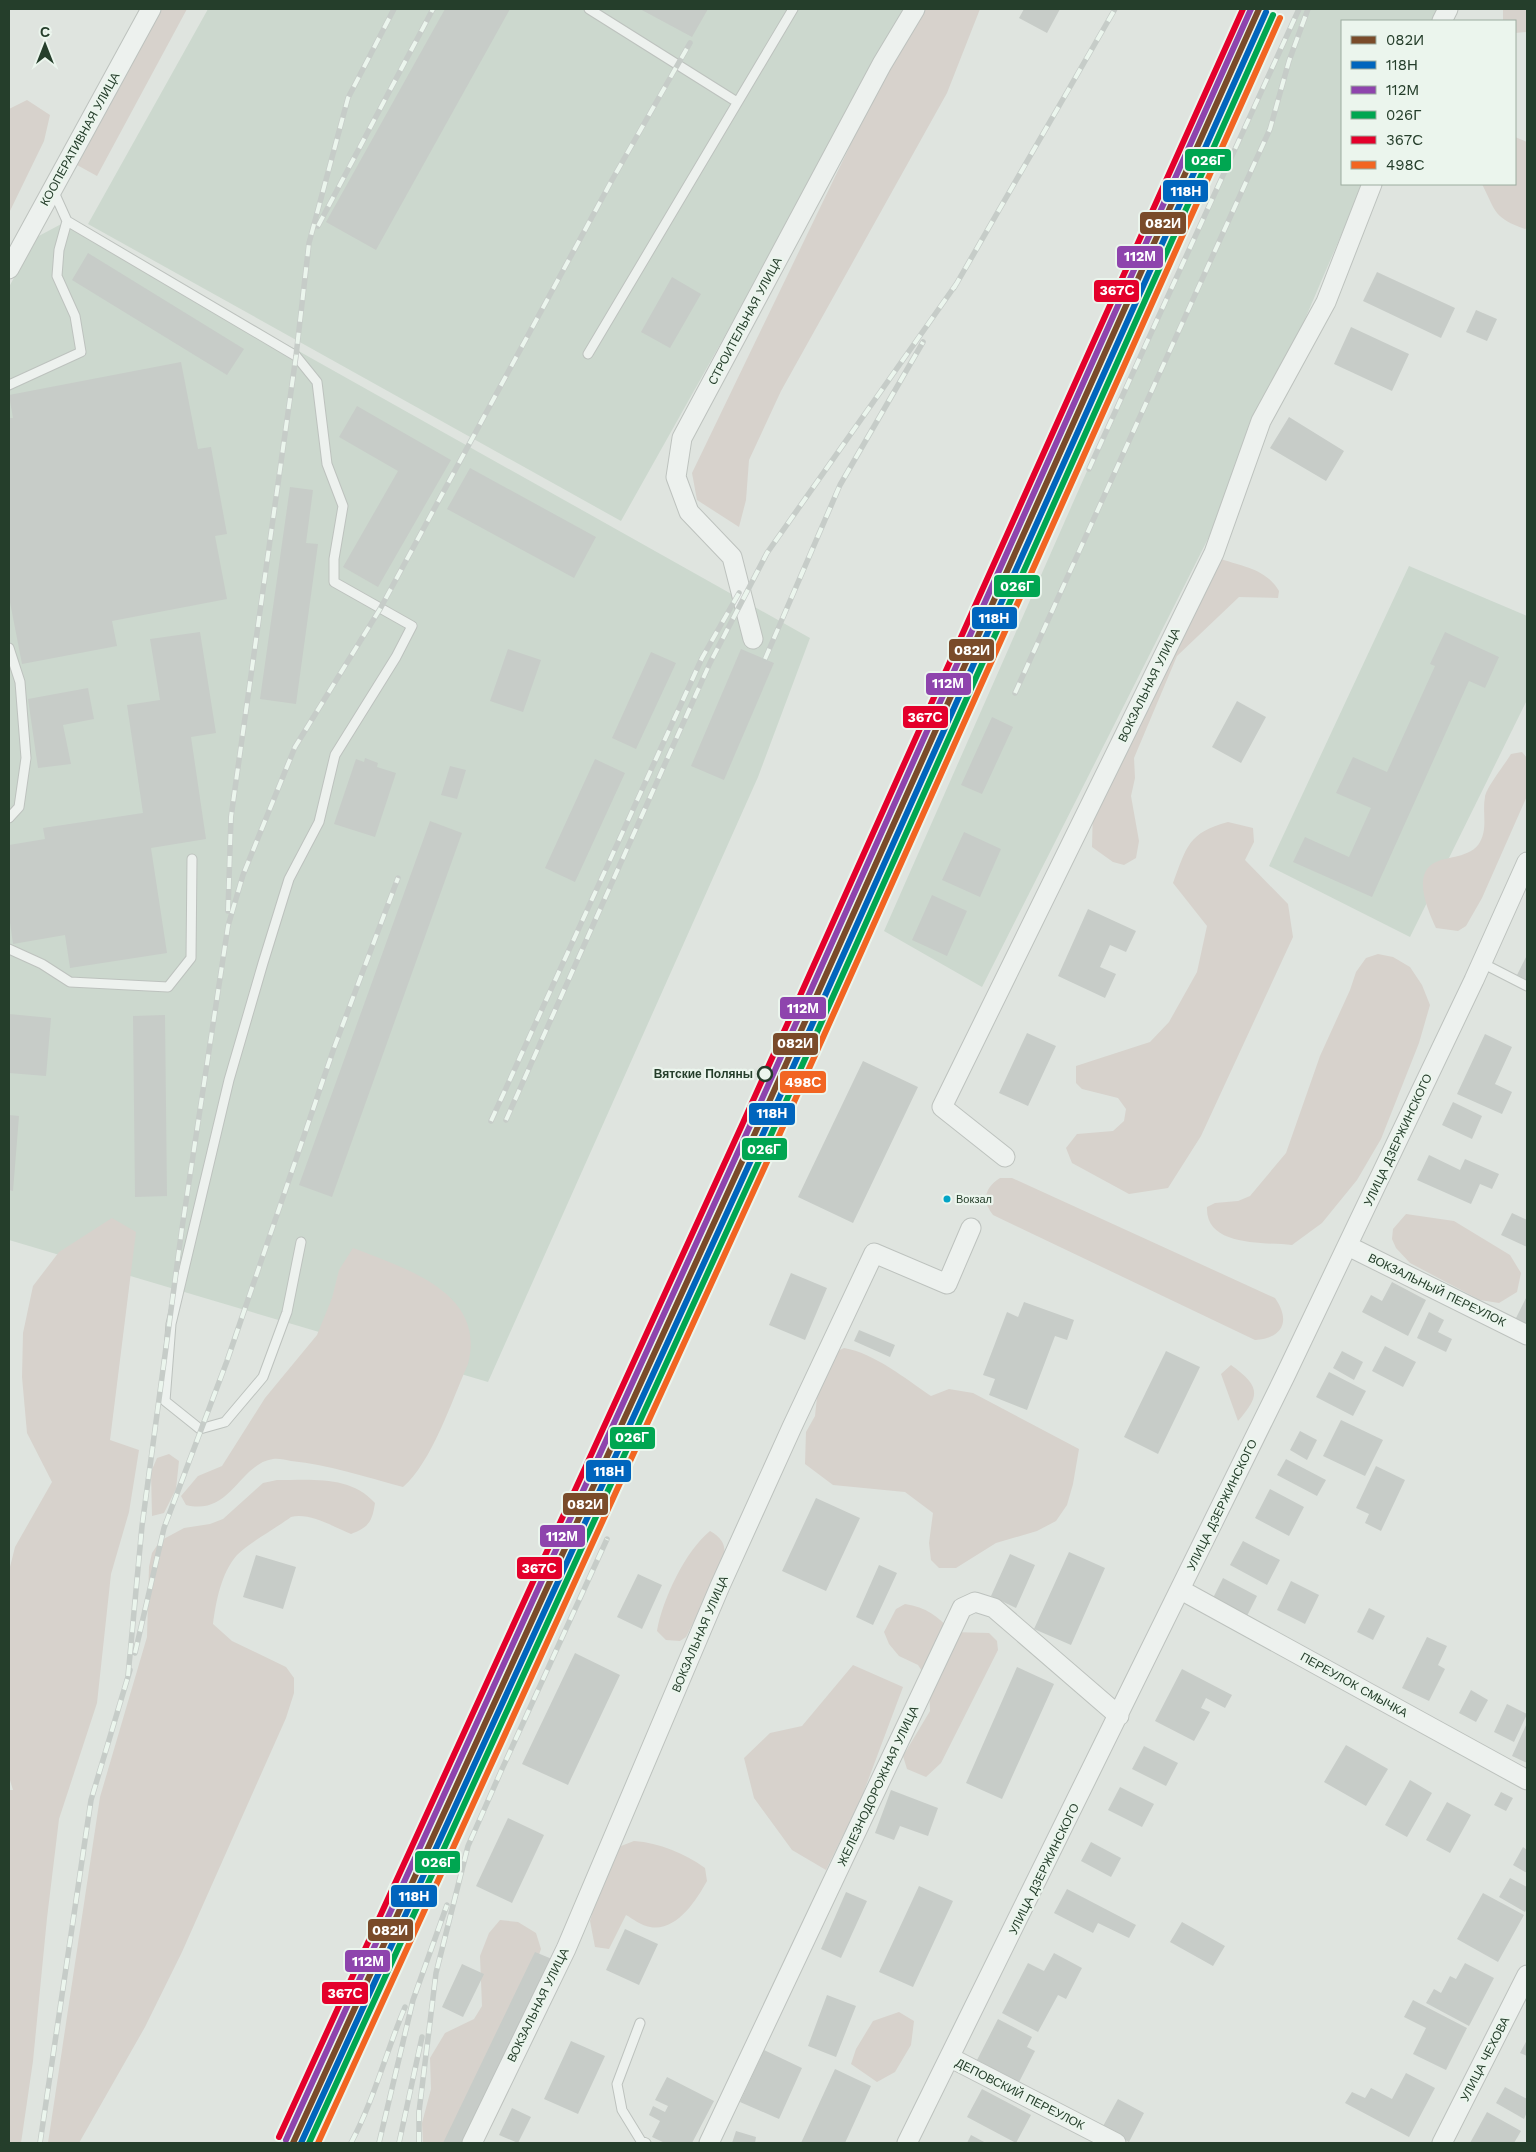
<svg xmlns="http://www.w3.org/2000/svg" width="1536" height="2152" font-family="'Work Sans',sans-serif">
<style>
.built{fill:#ccd8ce}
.green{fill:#d7d2cc}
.building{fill:#c7ccc8}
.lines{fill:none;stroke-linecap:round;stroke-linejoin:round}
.lane-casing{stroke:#bdc2be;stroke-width:11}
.street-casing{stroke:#bdc2be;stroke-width:21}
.lane{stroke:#edf1ee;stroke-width:9}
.street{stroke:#edf1ee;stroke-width:19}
.rail-casing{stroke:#c6ccc8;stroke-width:5.5}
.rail{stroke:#ebf5ed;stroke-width:4;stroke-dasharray:11;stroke-linecap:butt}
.rail-1-casing{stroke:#ebf5ed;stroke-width:10}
.rail-2-casing{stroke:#ebf5ed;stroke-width:10}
.rail-3-casing{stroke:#ebf5ed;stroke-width:10}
.rail-4-casing{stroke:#ebf5ed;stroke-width:10}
.rail-5-casing{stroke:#ebf5ed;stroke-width:10}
.rail-6-casing{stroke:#ebf5ed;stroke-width:10}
.rail-1{stroke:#7a4b2a;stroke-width:6}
.rail-2{stroke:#0065bd;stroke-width:6}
.rail-3{stroke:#8e44ad;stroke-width:6}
.rail-4{stroke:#00a651;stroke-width:6}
.rail-5{stroke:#e4002b;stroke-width:6}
.rail-6{stroke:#f26522;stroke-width:6}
.stop-dot{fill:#ebf5ed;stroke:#253e2b;stroke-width:2.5}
.bus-dot{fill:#02a4c6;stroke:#ebf5ed;stroke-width:2}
.labels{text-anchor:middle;stroke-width:4.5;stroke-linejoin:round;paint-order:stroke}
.bus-label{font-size:11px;fill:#253e2b;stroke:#ebf5ed;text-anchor:start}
.street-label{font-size:12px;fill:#253e2b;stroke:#ebf5ed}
.stop-label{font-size:12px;font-weight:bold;fill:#253e2b;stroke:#ebf5ed;text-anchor:end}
.line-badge{stroke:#ebf5ed;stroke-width:2}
.badge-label{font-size:14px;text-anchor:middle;font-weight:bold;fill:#fff}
</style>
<rect width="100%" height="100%" fill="#dfe4df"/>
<path class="built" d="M208,9H908L621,521L88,224Z
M1301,9H1451L1445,21H1342V184H1363L1226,503L982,987L884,931L1117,403Z
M67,221L810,638L758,777L488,1382L9,1240V287L35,238Z
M1409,566L1527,616V700L1410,937L1269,866Z"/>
<path class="green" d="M161,9H187L97,176L77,165Z
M916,9H980L947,93L781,391L749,460L746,500L739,527L697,500L692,473Z
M1503,9H1527V32L1515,33V21H1503Z
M27,100L50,115L44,141L9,213V109Z
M1515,137L1527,142V228L1525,229C1494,218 1496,212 1482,184H1515Z
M1221,559C1244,567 1266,569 1279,591L1278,598L1239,597L1177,656L1134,758L1135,778L1131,796L1139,841L1136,858L1124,865L1113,862L1092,847L1093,806Z
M1522,752L1527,758V796L1482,898L1466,926L1458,931L1436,928C1428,911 1411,873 1436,862C1442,859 1451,858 1458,856C1466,854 1476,850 1480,842C1488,828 1482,812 1485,797C1486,788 1505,764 1511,754Z
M1228,822L1253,828L1254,842L1245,860L1288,904L1293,937L1201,1136L1168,1188L1129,1194L1072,1163L1066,1148L1077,1134L1113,1131L1124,1121L1126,1109L1118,1098L1082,1089L1076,1083V1066L1150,1042L1169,1022L1197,972L1207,926L1173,883C1187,846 1188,833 1228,822Z
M1378,954L1393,957L1410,967L1422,985L1430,1005L1419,1043L1381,1139L1357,1180L1322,1223L1292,1245C1264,1242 1205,1247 1207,1207L1215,1203L1238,1201L1250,1196L1286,1153L1320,1056L1350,990L1356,972L1366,958Z
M1000,1178H1012L1275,1298C1291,1321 1283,1338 1255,1340L993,1215C982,1201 984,1188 1000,1178Z
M1406,1214L1454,1221L1510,1255L1521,1273L1517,1292L1499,1303L1480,1300L1410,1263L1396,1248L1392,1239L1393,1229Z
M112,1218L136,1232L110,1440L139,1450L129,1512L111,1574L97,1703L59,1819L47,1918L33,2061L21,2143H9V1790H13L9,1777V1571L15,1547L52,1482L27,1433L22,1377L23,1333L33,1286L59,1252Z
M353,1248C404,1268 487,1292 468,1364C453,1398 431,1464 403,1487C366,1477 329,1465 291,1461C286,1460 278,1458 273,1459C239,1464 231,1516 186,1505L181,1496L198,1476L222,1466L265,1398L317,1335L332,1298L339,1270Z
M844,1348C874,1353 906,1379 931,1396L949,1389L973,1393L1079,1449L1073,1484L1067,1505L1056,1521L1037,1531L996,1543L956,1568H939L931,1560L929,1543L933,1513L905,1492L833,1485L805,1464L806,1432L815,1416L819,1378L827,1356Z
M1231,1365C1260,1386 1261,1395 1238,1421L1221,1374Z
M169,1454L179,1461L176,1489L164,1513L152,1516L151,1472L157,1458Z
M277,1480C310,1480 351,1475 375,1503C372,1522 369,1527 351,1534C334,1527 309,1512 291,1517C276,1528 249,1543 237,1555C221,1573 216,1602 213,1624L232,1641L286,1667L294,1678V1693L286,1718L182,1952L145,2027L79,2143H48L100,1797L147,1637L149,1567L152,1553L160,1541L184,1528L210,1524L223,1519L263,1483Z
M710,1531C724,1539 726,1546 724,1562L686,1637L680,1641L666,1640L657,1631C662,1600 686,1550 710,1531Z
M905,1604C926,1607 938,1616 952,1632L989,1633L997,1641L998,1650L941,1763L926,1777L907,1769L903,1756L930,1711L929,1682L918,1665L899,1656L889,1644L884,1632L896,1609Z
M853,1665L903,1687L861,1799L826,1870L792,1850L754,1798L744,1758L770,1733L802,1726Z
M634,1841C660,1843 684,1853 705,1868L707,1881C696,1901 676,1932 650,1927C642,1926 633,1919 626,1915L609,1949L595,1947L590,1921L601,1881L621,1846Z
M500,1920L518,1922L536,1933L541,1949L527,1989L498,2056L447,2143H423L422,2123L431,2089L430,2058L445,2033L474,2019L482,2006L480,1956L489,1933Z
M899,2012L914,2021L911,2045L895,2072L877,2082L851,2064L856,2049L873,2021Z"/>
<path class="building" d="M445,9H510L376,250L326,222Z
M640,9H708L692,37Z
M1024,9H1060L1047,33L1019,18Z
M88,253L244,349L227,375L72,280Z
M1377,272L1455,308L1441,338L1363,301Z
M672,277L701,294L670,348L641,332Z
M1476,310L1497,319L1487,341L1466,332Z
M1351,327L1409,354L1392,391L1334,364Z
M181,362L198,449L211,447L227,534L215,536L227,599L112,621L117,646L22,664L9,597V418H13L9,395Z
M357,406L451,460L378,587L343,567L398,471L339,437Z
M1289,417L1344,451L1326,481L1270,448Z
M470,468L596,537L574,578L447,509Z
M290,487L313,490L306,543L318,544L296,704L260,699Z
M200,632L216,733L191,737L206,839L151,848L167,953L70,968L65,935L13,944L9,915V845L45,839L43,828L143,813L127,705L160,700L150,639Z
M1445,632L1499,657L1485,688L1469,681L1372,897L1293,862L1305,837L1349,857L1371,808L1336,793L1353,757L1387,772L1435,666L1430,664Z
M508,649L541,660L523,712L490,701Z
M741,649L774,663L724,780L691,766Z
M651,652L676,663L636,749L612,738Z
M88,688L94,719L63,725L71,764L38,768L28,699Z
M1237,701L1266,717L1241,763L1212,747Z
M992,717L1013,727L982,794L961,785Z
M365,758L378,763L377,767L396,773L375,837L334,824L356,759L364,762Z
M595,759L625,773L575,882L545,868Z
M450,766L466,770L457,799L441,795Z
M430,821L462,833L332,1197L299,1185Z
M964,832L1001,849L980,897L942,880Z
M932,895L967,911L947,956L912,940Z
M1088,909L1136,931L1126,952L1110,945L1100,967L1116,974L1105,998L1058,976Z
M1527,955V980L1517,975Z
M9,1014L51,1018L46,1076L9,1073Z
M165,1015L167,1196L135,1197L133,1016Z
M1027,1033L1056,1046L1028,1106L999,1093Z
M1485,1034L1512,1047L1495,1084L1512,1092L1502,1114L1457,1094Z
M863,1061L918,1087L853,1223L798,1197Z
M1453,1102L1482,1116L1472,1139L1442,1125Z
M9,1115L19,1116L13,1191L9,1190Z
M1429,1155L1460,1170L1465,1159L1499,1174L1492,1189L1480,1184L1471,1204L1417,1180Z
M1512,1213L1527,1220V1247L1501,1235Z
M791,1273L827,1288L805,1340L769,1325Z
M1392,1282L1426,1300L1408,1336L1362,1312L1371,1295L1382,1301Z
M1527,1296V1326L1515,1320Z
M1024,1302L1074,1320L1067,1340L1055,1336L1027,1410L989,1395L995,1379L983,1375L1007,1312L1018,1317Z
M1429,1312L1444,1320L1438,1332L1452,1339L1446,1352L1417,1338Z
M859,1330L895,1345L890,1357L854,1341Z
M1385,1346L1416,1362L1403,1387L1372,1371Z
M1166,1351L1200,1367L1158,1454L1124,1437Z
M1342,1351L1363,1362L1354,1380L1333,1368Z
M1329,1372L1366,1391L1353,1416L1316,1397Z
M1341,1420L1383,1440L1365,1476L1323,1456Z
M1300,1431L1317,1440L1307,1460L1290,1450Z
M1286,1459L1326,1480L1317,1496L1277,1475Z
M1376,1466L1405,1480L1381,1531L1365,1523L1369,1514L1356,1508Z
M1270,1489L1304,1507L1289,1536L1255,1518Z
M816,1498L860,1518L826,1591L782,1571Z
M1243,1541L1280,1560L1267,1585L1230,1565Z
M1069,1552L1105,1568L1071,1645L1034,1629Z
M1010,1554L1035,1565L1016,1608L991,1596Z
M256,1555L296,1567L283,1609L243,1597Z
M879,1565L897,1573L873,1625L856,1617Z
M638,1574L662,1585L642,1629L617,1617Z
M1223,1578L1257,1596L1247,1616L1213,1598Z
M1291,1581L1319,1595L1305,1624L1277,1610Z
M1369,1608L1385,1616L1373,1640L1357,1632Z
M1427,1637L1447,1646L1438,1665L1445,1669L1429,1701L1402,1688Z
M575,1653L620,1675L568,1785L522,1764Z
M1017,1667L1054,1684L1002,1799L966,1783Z
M1182,1669L1232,1695L1225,1708L1206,1698L1201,1708L1210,1712L1194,1741L1155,1721Z
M1471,1690L1488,1700L1476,1722L1459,1713Z
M1507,1704L1527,1714L1514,1742L1494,1732Z
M1527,1723V1763L1512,1756Z
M1346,1745L1388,1769L1366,1806L1324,1782Z
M1144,1746L1178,1763L1166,1786L1132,1769Z
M1410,1780L1432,1793L1407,1837L1385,1825Z
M1120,1787L1154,1804L1142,1827L1108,1810Z
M891,1790L938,1808L928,1836L900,1826L894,1840L875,1833Z
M1501,1792L1513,1798L1506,1811L1494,1805Z
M1447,1802L1471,1815L1450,1853L1426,1840Z
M508,1818L544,1835L512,1903L476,1886Z
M1091,1842L1121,1858L1111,1877L1081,1861Z
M1523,1847L1527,1850V1873L1513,1865Z
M1510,1878L1527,1887V1908L1525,1912L1499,1897Z
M919,1886L953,1901L913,1987L879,1972Z
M1067,1889L1136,1925L1129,1938L1098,1923L1093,1933L1054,1913Z
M846,1892L867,1901L841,1958L821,1949Z
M1483,1893L1524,1915L1498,1962L1457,1939Z
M1182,1922L1225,1946L1213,1966L1170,1942Z
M625,1929L658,1944L639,1985L606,1970Z
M535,1952L552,1959L463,2143H443Z
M1054,1953L1082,1968L1066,1999L1058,1995L1038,2032L1002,2013L1028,1963L1044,1971Z
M1465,1963L1494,1978L1469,2026L1426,2003L1434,1989L1441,1993L1450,1976L1456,1979Z
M462,1964L484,1974L463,2017L442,2007Z
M827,1995L856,2006L836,2057L808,2046Z
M1413,2000L1467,2028L1446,2070L1413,2054L1426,2028L1404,2017Z
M998,2019L1032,2037L1027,2047L1035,2051L1019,2082L977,2060Z
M1527,2040V2056L1520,2053Z
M571,2041L605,2056L578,2114L544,2099Z
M764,2050L802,2068L779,2119L740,2102Z
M835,2069L871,2086L845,2143H801Z
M1406,2073L1435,2088L1409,2137L1345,2103L1352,2092L1365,2098L1371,2088L1392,2099Z
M667,2077L714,2101L692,2143H665L652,2137L660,2121L649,2115L653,2106L665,2112L668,2106L655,2100Z
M1505,2087L1527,2099V2112L1524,2119L1496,2103Z
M982,2089L1031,2115L1016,2143L967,2117Z
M1118,2099L1144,2113L1129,2142L1102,2128Z
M512,2108L531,2117L518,2143L499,2135Z
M1487,2112L1521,2131L1514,2143H1470Z
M736,2131L756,2137L755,2143H732Z
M971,2135L986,2143H967Z"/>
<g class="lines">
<g class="lane-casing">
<path id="lane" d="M589,9L737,102
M67,221L296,356L317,382L327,464L343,506L334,559V582L412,626L396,657L335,755L319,822L289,879L263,963L229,1080L171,1324L165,1401L200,1429L225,1422L263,1377L287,1312L301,1242
M588,354L793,9
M9,385L81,352L75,316L57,276L59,250L67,221L53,190
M9,648L20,682L26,758L19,807L9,818
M9,949L42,964L70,982L168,987L191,958L192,859
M1482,963L1527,986
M640,2023L617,2084L622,2110L641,2141L646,2143"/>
</g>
<g class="street-casing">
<path id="street" d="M1442,21L1448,9
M9,269L151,9
M753,639L732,557L689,512L676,477L682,438L882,64L915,9
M1005,1157L942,1107L1214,553L1261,421L1326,302L1372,184
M1348,1246L1527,1335
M1181,1590L1527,1780
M951,2058L1116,2143
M472,2143L566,1949L720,1586L792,1427L874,1253L947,1284L971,1228
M709,2143L962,1608L975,1602L994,1608L1119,1716
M907,2143L1285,1376L1474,980L1527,862
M1442,2143L1527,1975"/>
</g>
<use href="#lane" class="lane"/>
<use href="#street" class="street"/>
<g class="rail-casing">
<path id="rail" d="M318,226L433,9
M954,288L1115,9
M1089,469L1299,9
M765,659L840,485L923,342
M1015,693L1270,129L1289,61L1308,9
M228,911L231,817L296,356L309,243L348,98L394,9
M506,1120L710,663L767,553L957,283
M491,1121L702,658L739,593
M135,1653L164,1528L227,1361L334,1048L398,878
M128,1676L142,1526L182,1228L228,926L243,875L295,747L380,609L612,180L690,43
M40,2143L91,1800L130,1670
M351,2143C374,2100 386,2052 405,2007
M379,2143L413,2000L447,1905
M399,2143L422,2037
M419,2143V2112L436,1973L468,1846L502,1769L607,1539"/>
</g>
<use href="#rail" class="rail"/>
<g class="rail-1-casing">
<path id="rail-1" d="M293,2143L756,1131L1259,9"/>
</g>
<g class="rail-2-casing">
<path id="rail-2" d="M301,2143L763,1134L1266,12"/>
</g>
<g class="rail-3-casing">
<path id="rail-3" d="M286,2140L749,1128L1251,9"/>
</g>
<g class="rail-4-casing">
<path id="rail-4" d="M309,2143L770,1137L1273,15"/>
</g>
<g class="rail-5-casing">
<path id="rail-5" d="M279,2137L742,1125L1243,9"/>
</g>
<g class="rail-6-casing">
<path id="rail-6" d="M318,2143L777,1140L1280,18"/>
</g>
<use href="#rail-1" class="rail-1"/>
<use href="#rail-2" class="rail-2"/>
<use href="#rail-3" class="rail-3"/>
<use href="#rail-4" class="rail-4"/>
<use href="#rail-5" class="rail-5"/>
<use href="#rail-6" class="rail-6"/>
</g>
<circle class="stop-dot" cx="765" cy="1074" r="7"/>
<circle class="bus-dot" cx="947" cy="1199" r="4.5"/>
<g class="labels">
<g class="bus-label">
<text x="956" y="1203">Вокзал</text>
</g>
<g class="street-label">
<text transform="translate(80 139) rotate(-61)" y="4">КООПЕРАТИВНАЯ УЛИЦА</text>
<text transform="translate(745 321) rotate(-62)" y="4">СТРОИТЕЛЬНАЯ УЛИЦА</text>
<text transform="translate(1149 685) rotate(-64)" y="4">ВОКЗАЛЬНАЯ УЛИЦА</text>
<text transform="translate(1398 1140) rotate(-65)" y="4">УЛИЦА ДЗЕРЖИНСКОГО</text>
<text transform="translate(1437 1290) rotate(26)" y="4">ВОКЗАЛЬНЫЙ ПЕРЕУЛОК</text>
<text transform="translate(1222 1505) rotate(-64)" y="4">УЛИЦА ДЗЕРЖИНСКОГО</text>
<text transform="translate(700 1634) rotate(-67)" y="4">ВОКЗАЛЬНАЯ УЛИЦА</text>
<text transform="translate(1354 1685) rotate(29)" y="4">ПЕРЕУЛОК СМЫЧКА</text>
<text transform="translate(878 1786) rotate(-65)" y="4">ЖЕЛЕЗНОДОРОЖНАЯ УЛИЦА</text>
<text transform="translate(1044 1869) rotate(-64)" y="4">УЛИЦА ДЗЕРЖИНСКОГО</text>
<text transform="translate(538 2005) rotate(-64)" y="4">ВОКЗАЛЬНАЯ УЛИЦА</text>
<text transform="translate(1485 2059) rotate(-63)" y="4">УЛИЦА ЧЕХОВА</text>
<text transform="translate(1020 2094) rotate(27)" y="4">ДЕПОВСКИЙ ПЕРЕУЛОК</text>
</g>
<g class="stop-label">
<text x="753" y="1078">Вятские Поляны</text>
</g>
</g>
<g class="line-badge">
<rect x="1184" y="148" width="48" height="24" rx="5" fill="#00a651"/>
<rect x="1162" y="179" width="47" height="24" rx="5" fill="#0065bd"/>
<rect x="1139" y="211" width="48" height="24" rx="5" fill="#7a4b2a"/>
<rect x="1116" y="245" width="48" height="24" rx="5" fill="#8e44ad"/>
<rect x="1093" y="279" width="47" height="24" rx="5" fill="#e4002b"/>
<rect x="993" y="574" width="48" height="24" rx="5" fill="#00a651"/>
<rect x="971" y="606" width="47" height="24" rx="5" fill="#0065bd"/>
<rect x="948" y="638" width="47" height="24" rx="5" fill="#7a4b2a"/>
<rect x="925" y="672" width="47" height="24" rx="5" fill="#8e44ad"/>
<rect x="902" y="705" width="47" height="24" rx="5" fill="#e4002b"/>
<rect x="779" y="996" width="48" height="24" rx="5" fill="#8e44ad"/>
<rect x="772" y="1032" width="47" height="24" rx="5" fill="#7a4b2a"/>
<rect x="779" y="1070" width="48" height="24" rx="5" fill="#f26522"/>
<rect x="748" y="1102" width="48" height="24" rx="5" fill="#0065bd"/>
<rect x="741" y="1137" width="47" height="24" rx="5" fill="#00a651"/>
<rect x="609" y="1426" width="47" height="24" rx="5" fill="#00a651"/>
<rect x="585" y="1459" width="47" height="24" rx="5" fill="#0065bd"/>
<rect x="562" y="1492" width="47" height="24" rx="5" fill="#7a4b2a"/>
<rect x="539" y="1524" width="47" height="24" rx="5" fill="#8e44ad"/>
<rect x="516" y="1556" width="47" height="24" rx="5" fill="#e4002b"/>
<rect x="414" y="1850" width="47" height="24" rx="5" fill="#00a651"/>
<rect x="390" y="1884" width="48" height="24" rx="5" fill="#0065bd"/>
<rect x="367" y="1918" width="47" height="24" rx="5" fill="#7a4b2a"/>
<rect x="344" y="1949" width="47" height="24" rx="5" fill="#8e44ad"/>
<rect x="321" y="1981" width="48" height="24" rx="5" fill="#e4002b"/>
</g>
<g class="badge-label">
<text x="1208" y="165">026Г</text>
<text x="1186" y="196">118Н</text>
<text x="1163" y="228">082И</text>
<text x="1140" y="261">112М</text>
<text x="1117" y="295">367С</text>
<text x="1017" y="591">026Г</text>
<text x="994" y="623">118Н</text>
<text x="972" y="655">082И</text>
<text x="948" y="688">112М</text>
<text x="925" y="722">367С</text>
<text x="803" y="1013">112М</text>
<text x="795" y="1048">082И</text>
<text x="803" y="1087">498С</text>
<text x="772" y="1118">118Н</text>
<text x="764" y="1154">026Г</text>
<text x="632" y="1442">026Г</text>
<text x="609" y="1476">118Н</text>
<text x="585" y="1509">082И</text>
<text x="562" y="1541">112М</text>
<text x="539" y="1573">367С</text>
<text x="438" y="1867">026Г</text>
<text x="414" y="1901">118Н</text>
<text x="390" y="1935">082И</text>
<text x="368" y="1966">112М</text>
<text x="345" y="1998">367С</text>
</g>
<rect width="1536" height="2152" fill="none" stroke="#253e2b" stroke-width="20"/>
<rect x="1341" y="20" width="175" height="165" fill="#ebf5ed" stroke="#9cac9f"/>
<rect x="1351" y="36" width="25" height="8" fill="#7a4b2a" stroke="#9cac9f"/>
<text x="1386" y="45" font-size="15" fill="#253e2b">082И</text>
<rect x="1351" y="61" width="25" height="8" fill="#0065bd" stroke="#9cac9f"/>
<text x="1386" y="70" font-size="15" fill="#253e2b">118Н</text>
<rect x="1351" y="86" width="25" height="8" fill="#8e44ad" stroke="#9cac9f"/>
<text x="1386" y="95" font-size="15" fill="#253e2b">112М</text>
<rect x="1351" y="111" width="25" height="8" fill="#00a651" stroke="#9cac9f"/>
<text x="1386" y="120" font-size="15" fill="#253e2b">026Г</text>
<rect x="1351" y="136" width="25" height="8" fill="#e4002b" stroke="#9cac9f"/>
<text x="1386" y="145" font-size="15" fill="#253e2b">367С</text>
<rect x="1351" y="161" width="25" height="8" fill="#f26522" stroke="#9cac9f"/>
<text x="1386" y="170" font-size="15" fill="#253e2b">498С</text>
<g transform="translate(45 45)" stroke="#ebf5ed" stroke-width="4" paint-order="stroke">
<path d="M0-4L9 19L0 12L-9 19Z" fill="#253e2b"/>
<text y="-8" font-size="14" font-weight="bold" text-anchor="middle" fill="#253e2b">С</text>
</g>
</svg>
